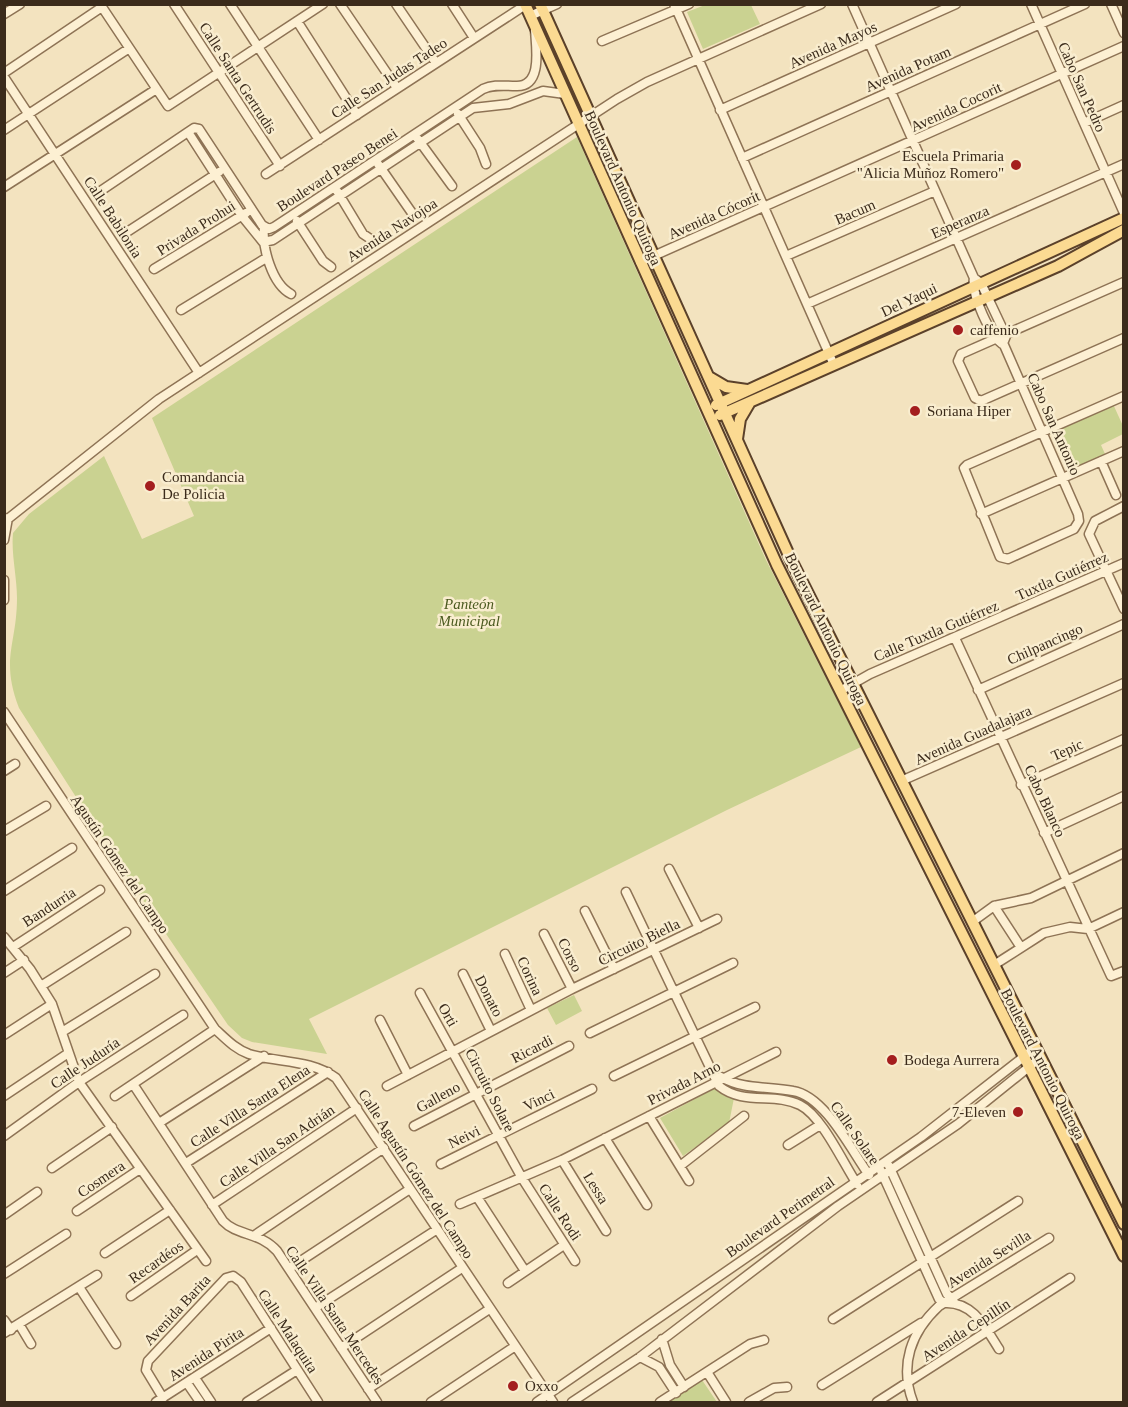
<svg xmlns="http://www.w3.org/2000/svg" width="1128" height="1407" font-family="'Times New Roman',serif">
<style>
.green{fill:#cad291}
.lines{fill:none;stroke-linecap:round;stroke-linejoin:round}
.minor-casing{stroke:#8e7355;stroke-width:11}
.major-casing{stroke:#5b412a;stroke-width:14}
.minor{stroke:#fdf0d3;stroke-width:8}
.major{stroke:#fbda92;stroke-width:10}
.poi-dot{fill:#a41e1e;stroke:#f9edcf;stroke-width:2}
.labels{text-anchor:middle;stroke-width:5;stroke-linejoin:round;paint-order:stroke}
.street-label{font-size:15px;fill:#3b2b1b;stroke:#f9edcf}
.poi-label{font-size:15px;fill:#3b2b1b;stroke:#f9edcf;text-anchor:start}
.park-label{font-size:15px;font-style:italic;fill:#4b5a1f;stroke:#f9edcf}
</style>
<rect width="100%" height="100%" fill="#f3e3bf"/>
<path class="green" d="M705,5H751L760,24L703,49L687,12Z
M577,137L766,560L861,747L727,810L309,1019L327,1054L252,1042L242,1038L228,1025L124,872L19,708C0,658 17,645 17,598C17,577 11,554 13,533L29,514L104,456L142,539L194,516L152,418Z
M1113,404L1123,426V434L1101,445L1105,454L1074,468L1067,451L1060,454L1051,432Z
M574,995L582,1011L556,1025L547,1008Z
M715,1088L734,1098L729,1123L683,1156L660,1118Z
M702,1380L717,1402H667Z"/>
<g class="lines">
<g class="minor-casing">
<path id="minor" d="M100,4L168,106L323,4
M174,4L280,166
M230,4L319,140
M340,4L397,88
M396,4L436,63
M452,4L474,38
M674,4L834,365
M852,4L974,278L981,283L1006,336L1004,341
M1031,4L1124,213
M1111,4L1124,33
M4,14L20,4
M530,16L557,4
M297,21L357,115
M535,30C536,47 543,87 516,86C504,86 494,84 483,89L274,227L269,229L262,225L199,129L194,128L188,132L242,216L263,242L273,240L473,108L509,104L543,91L565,94
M602,41L689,4
M4,73L102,7
M4,77L199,373
M720,110L956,4
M458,114L480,148L486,164
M1084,123L1124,105
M4,130L128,49
M417,138L452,186
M742,158L1085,4
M378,164L412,213
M266,174L527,4
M4,187L155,90
M102,190L188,132
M337,191L363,234L372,240
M297,221L323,261L331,267
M264,227C262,248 272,284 291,294
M127,232L219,172
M786,256L935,191
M640,262L1124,46
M154,269L246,213
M974,278C971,294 990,337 1004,345L1078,514L1079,521L1074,529L1008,559L1000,557L964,468L967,465L1124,396
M1124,282L961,354L958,361L975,398L981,401L1124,338
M807,304L1124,164
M181,310L266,258
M1101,461L1116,495
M1124,506L1095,521L1089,534L1124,609
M981,514L1124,451
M4,522L159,399L617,99L647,82L821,4
M4,540L8,518
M4,580V600
M955,638L1111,976L1124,971
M978,690L1124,624
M840,691L870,674L1124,563
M4,712L215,1029C226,1039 235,1049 249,1054C278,1063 310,1059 336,1078L553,1402
M4,771L15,764
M901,781L1124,683
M1021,785L1124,739
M4,831L46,806
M1044,833L1124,796
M669,869L699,928
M4,891L72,848
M626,892L719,1086C744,1106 774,1092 800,1105C822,1116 843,1163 857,1184
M994,906L1020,946
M585,911L614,969
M972,922L994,906L1031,898L1124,853
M544,934L572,989
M4,937L30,969L52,1004L79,1082L206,1261
M13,947L100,890
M505,954L531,1010
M994,965L1044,933L1070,927L1088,929L1124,912
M4,973L24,960
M463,974L491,1031
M41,986L126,932
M420,993L522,1178L575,1261
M380,1020L408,1075
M62,1032L155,974
M590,1033L733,963
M4,1035L52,1004
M614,1076L755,1007
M721,1077C744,1090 768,1086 793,1091C825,1096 851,1150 869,1175
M133,1084L223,1221C237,1236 260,1232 277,1251L377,1402
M387,1086L572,989L717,919
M4,1096L67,1054
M115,1096L215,1029
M649,1116L689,1181
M159,1123L264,1056
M414,1126L569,1046
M4,1136L79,1082L183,1015
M605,1138L647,1205
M788,1145L820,1125
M562,1160L606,1231
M186,1163L328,1072
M441,1164L592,1089
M680,1166L744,1116
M889,1166L947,1294L954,1302
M52,1168L112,1127
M881,1171L939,1299L944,1303C973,1301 985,1327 999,1349
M477,1197L525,1271
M460,1204L562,1160L776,1052
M212,1205L357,1108
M77,1211L140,1169
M4,1215L37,1192
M255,1235L384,1148
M105,1253L170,1210
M290,1268L410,1189
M4,1274L66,1234
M508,1283L564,1245
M79,1287L116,1344
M131,1296L197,1250
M315,1308L436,1230
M833,1319L1018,1201
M4,1320L11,1330
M19,1324L31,1344
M4,1333L97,1275
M662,1339L670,1365L684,1387
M341,1348L462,1268
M640,1357L659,1367L676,1393
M707,1372L726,1402
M195,1378L211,1402
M187,1383L200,1402
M822,1385L921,1323
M368,1389L488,1310
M163,1398L146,1370L148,1361L226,1278L233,1276L241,1282L318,1402
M156,1402L271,1328
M247,1402L297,1370
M431,1402L514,1347
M537,1402L921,1137L1035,1048
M572,1402L640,1357L838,1206L958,1124L1040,1058
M660,1402L750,1344L764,1340
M749,1402L774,1388L787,1387
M877,1402L1070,1278
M913,1402C899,1365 911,1332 939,1306L1049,1238"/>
</g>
<g class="major-casing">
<path id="major" d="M525,4L777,565L1124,1256
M540,4L792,562L1124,1224
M709,377L726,387L747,390
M716,405L1124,218
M720,415L1058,266L1124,230
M737,439L740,419L750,402"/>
</g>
<use href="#minor" class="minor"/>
<use href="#major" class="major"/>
</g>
<g class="poi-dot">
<circle cx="1016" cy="165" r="6"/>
<circle cx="958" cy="330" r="6"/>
<circle cx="915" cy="411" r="6"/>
<circle cx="150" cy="486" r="6"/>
<circle cx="892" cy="1060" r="6"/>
<circle cx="1018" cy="1112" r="6"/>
<circle cx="513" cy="1386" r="6"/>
</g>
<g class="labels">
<g class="street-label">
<text transform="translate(833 45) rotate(-24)" y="5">Avenida Mayos</text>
<text transform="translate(908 69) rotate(-24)" y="5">Avenida Potam</text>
<text transform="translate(238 78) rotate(57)" y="5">Calle Santa Gertrudis</text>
<text transform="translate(389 78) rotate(-33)" y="5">Calle San Judas Tadeo</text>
<text transform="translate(1082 87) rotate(66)" y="5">Cabo San Pedro</text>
<text transform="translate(956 107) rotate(-25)" y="5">Avenida Cocorit</text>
<text transform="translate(337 170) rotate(-33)" y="5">Boulevard Paseo Benei</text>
<text transform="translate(623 188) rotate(66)" y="5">Boulevard Antonio Quiroga</text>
<text transform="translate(855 212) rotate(-23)" y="5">Bacum</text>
<text transform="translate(714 215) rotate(-24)" y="5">Avenida Cócorit</text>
<text transform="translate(113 217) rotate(57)" y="5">Calle Babilonia</text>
<text transform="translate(960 222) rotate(-24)" y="5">Esperanza</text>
<text transform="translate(196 228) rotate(-32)" y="5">Privada Prohui</text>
<text transform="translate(392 230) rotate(-33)" y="5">Avenida Navojoa</text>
<text transform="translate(909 300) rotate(-25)" y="5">Del Yaqui</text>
<text transform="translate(1054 424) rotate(66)" y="5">Cabo San Antonio</text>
<text transform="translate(1062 576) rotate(-24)" y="5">Tuxtla Gutiérrez</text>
<text transform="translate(826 629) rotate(64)" y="5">Boulevard Antonio Quiroga</text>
<text transform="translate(936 631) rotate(-23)" y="5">Calle Tuxtla Gutiérrez</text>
<text transform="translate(1045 644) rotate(-24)" y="5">Chilpancingo</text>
<text transform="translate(973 735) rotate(-24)" y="5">Avenida Guadalajara</text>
<text transform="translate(1067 750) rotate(-24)" y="5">Tepic</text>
<text transform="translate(1045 801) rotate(65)" y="5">Cabo Blanco</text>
<text transform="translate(120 864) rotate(56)" y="5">Agustín Gómez del Campo</text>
<text transform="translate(49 907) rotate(-33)" y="5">Bandurria</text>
<text transform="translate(639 942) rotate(-26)" y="5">Circuito Biella</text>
<text transform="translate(570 955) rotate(63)" y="5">Corso</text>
<text transform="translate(530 976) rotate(65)" y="5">Corina</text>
<text transform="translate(489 996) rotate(63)" y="5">Donato</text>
<text transform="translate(448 1015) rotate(60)" y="5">Orti</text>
<text transform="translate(532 1049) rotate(-27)" y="5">Ricardi</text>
<text transform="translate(85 1063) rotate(-34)" y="5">Calle Juduría</text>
<text transform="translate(1043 1064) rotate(63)" y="5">Boulevard Antonio Quiroga</text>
<text transform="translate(684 1083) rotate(-27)" y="5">Privada Arno</text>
<text transform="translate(490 1090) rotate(63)" y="5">Circuito Solare</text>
<text transform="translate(438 1097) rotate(-29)" y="5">Galleno</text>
<text transform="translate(539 1100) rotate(-26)" y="5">Vinci</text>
<text transform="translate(250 1106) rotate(-33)" y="5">Calle Villa Santa Elena</text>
<text transform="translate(855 1133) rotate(55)" y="5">Calle Solare</text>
<text transform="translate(464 1137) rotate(-26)" y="5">Neivi</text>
<text transform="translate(277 1146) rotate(-34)" y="5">Calle Villa San Adrián</text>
<text transform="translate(416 1174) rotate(57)" y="5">Calle Agustín Gómez del Campo</text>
<text transform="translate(101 1179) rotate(-34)" y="5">Cosmera</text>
<text transform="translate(596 1188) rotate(58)" y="5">Lessa</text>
<text transform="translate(560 1212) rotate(57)" y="5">Calle Rodi</text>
<text transform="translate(780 1217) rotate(-35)" y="5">Boulevard Perimetral</text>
<text transform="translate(989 1259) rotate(-32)" y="5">Avenida Sevilla</text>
<text transform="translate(156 1262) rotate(-35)" y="5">Recardéos</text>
<text transform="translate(177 1310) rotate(-47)" y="5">Avenida Barita</text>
<text transform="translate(335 1315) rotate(56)" y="5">Calle Villa Santa Mercedes</text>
<text transform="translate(966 1330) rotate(-33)" y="5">Avenida Cepillín</text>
<text transform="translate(288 1331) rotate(57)" y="5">Calle Malaquita</text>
<text transform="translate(206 1354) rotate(-33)" y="5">Avenida Pirita</text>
</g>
<g class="poi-label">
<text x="1004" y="161" text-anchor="end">Escuela Primaria<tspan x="1004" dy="17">"Alicia Muñoz Romero"</tspan></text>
<text x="970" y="335">caffenio</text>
<text x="927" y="416">Soriana Hiper</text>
<text x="162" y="482">Comandancia<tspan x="162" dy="17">De Policia</tspan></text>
<text x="904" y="1065">Bodega Aurrera</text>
<text x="1006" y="1117" text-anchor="end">7-Eleven</text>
<text x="525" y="1391">Oxxo</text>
</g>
<g class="park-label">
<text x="469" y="609">Panteón<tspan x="469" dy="17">Municipal</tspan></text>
</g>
</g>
<rect width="1128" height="1407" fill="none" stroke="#3b2b1b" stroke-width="12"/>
</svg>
